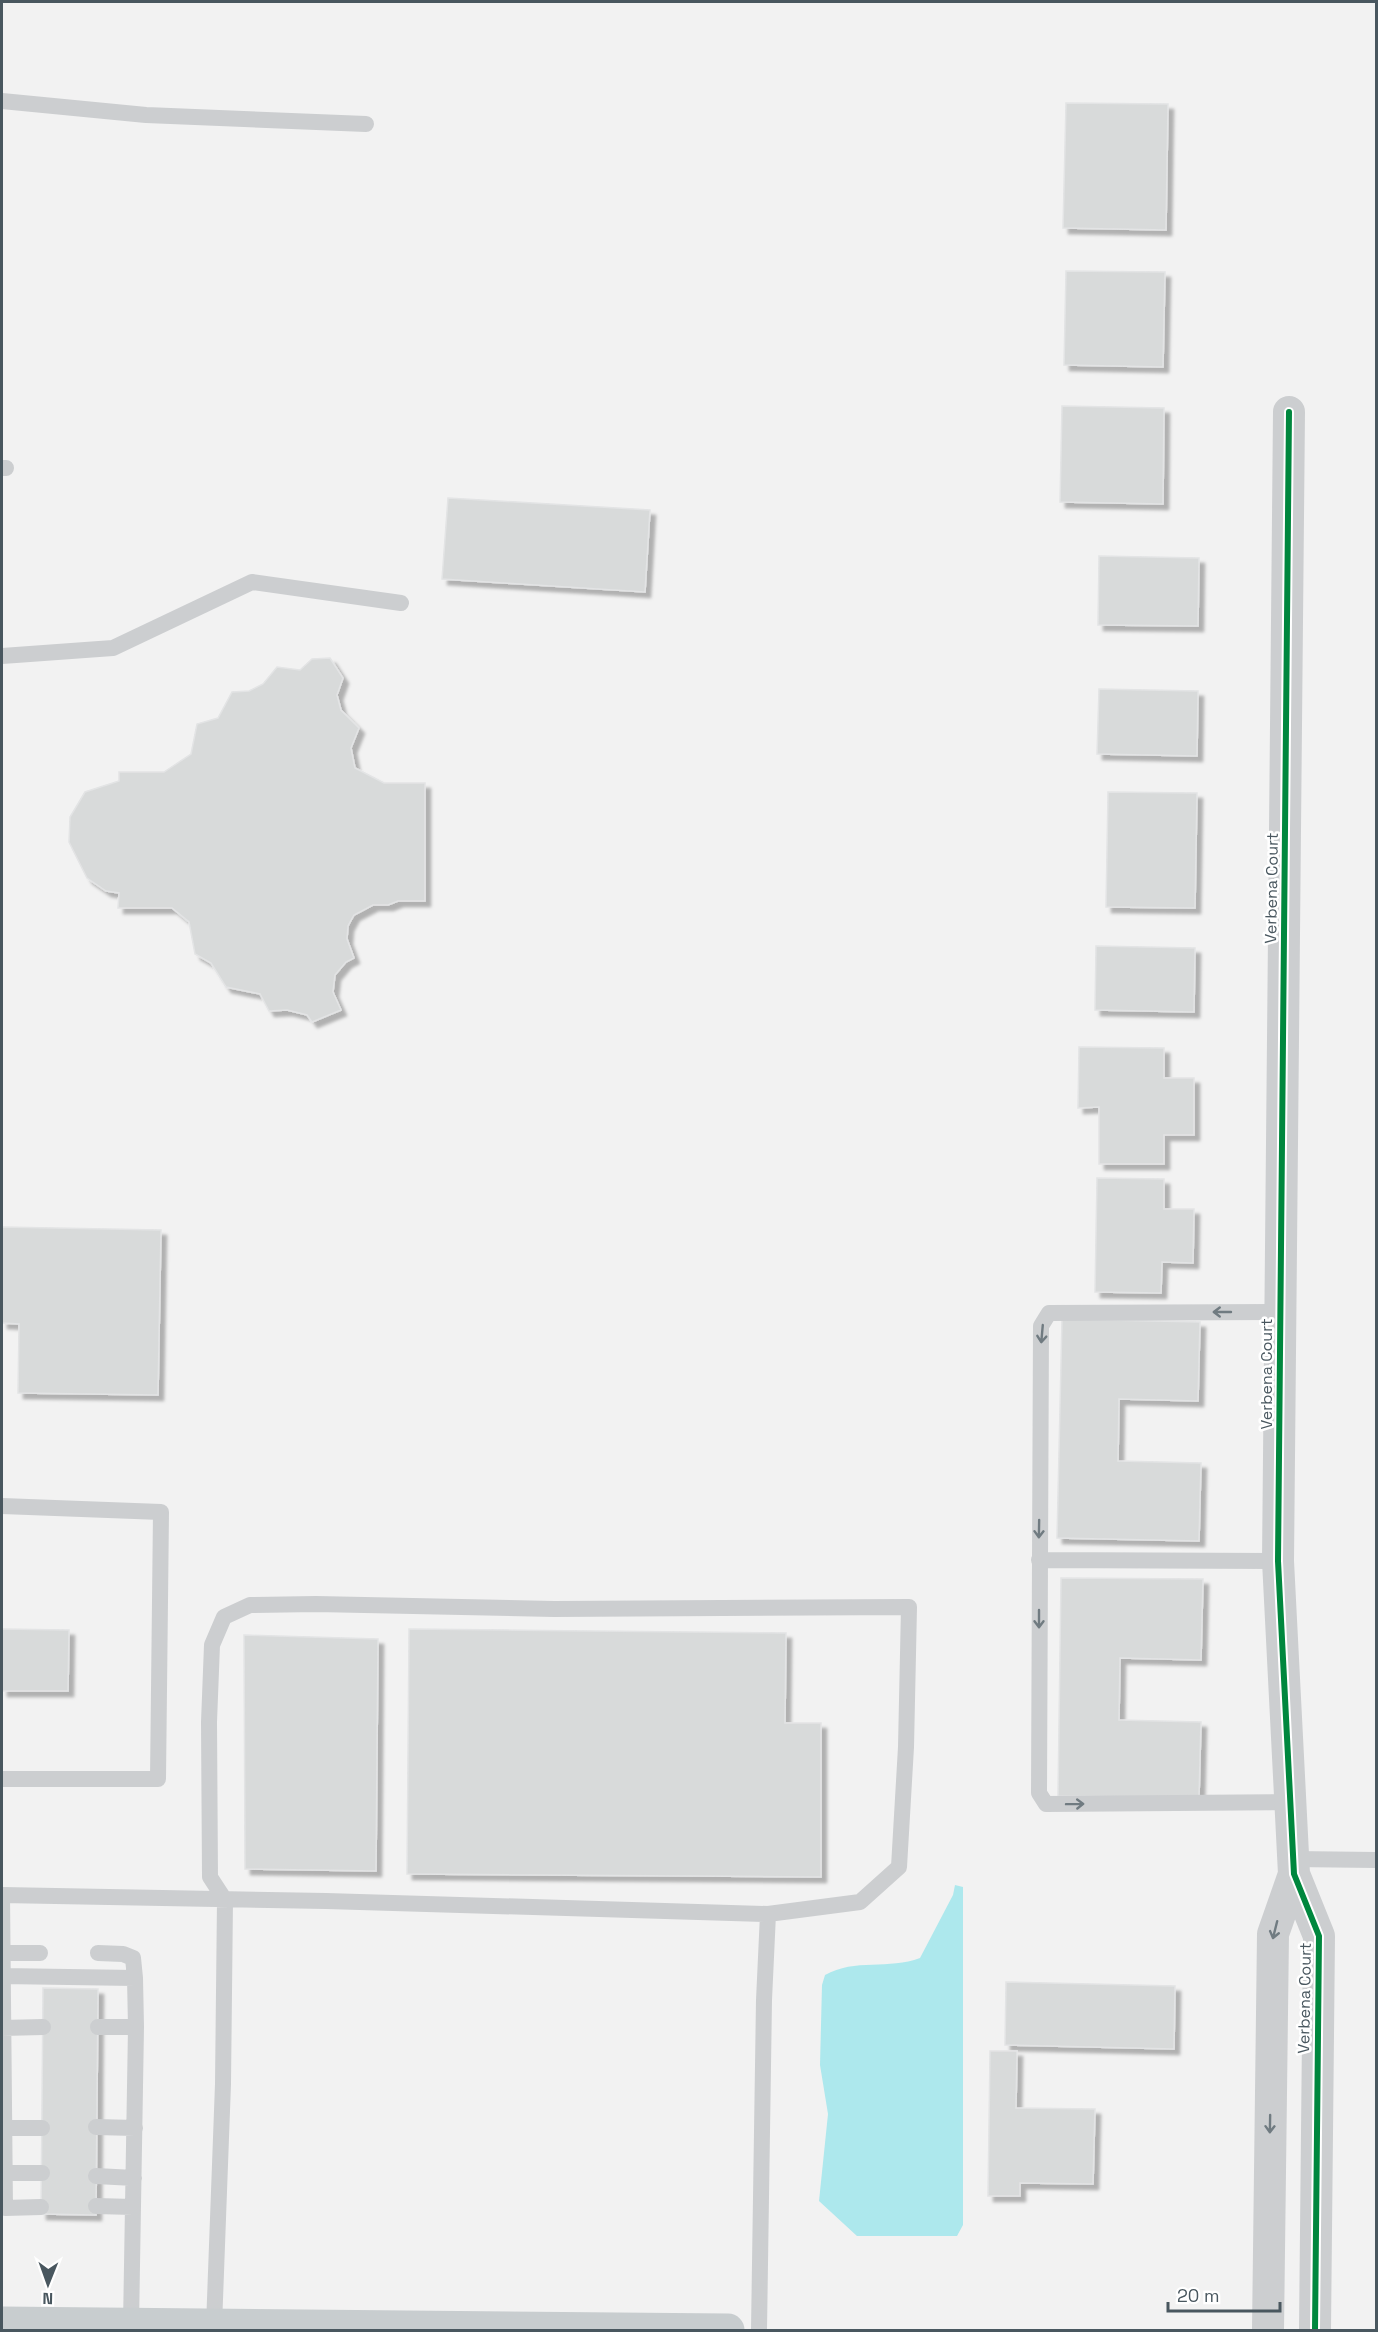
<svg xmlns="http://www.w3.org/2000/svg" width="1378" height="2332" font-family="'Space Grotesk',sans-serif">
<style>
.water{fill:#ade8ed}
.building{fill:#d8dada;stroke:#e3e4e5;stroke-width:1.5;filter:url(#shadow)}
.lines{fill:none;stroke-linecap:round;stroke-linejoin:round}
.service{stroke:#ccced0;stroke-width:16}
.minor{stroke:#ccced0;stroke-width:32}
.primary{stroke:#c8cdcf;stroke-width:33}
.cycleway-casing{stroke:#fff;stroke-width:10}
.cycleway{stroke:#00873e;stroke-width:6}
.oneway{stroke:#707b81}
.labels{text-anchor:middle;stroke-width:5;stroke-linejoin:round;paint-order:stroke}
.street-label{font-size:16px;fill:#49575f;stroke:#fff}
</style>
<defs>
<filter id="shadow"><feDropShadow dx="5.5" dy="5.5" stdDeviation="1.5" flood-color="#0004"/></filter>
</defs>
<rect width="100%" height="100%" fill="#f2f2f2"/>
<path class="water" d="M955,1885L963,1887V2225L957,2236H857L819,2201L828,2114L820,2065L822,1985L825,1975C855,1958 889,1970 920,1958L953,1895Z"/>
<path class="building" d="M1066,103L1168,104L1166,230L1063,228Z
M1066,271L1165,272L1163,367L1064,365Z
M1062,406L1164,408L1163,504L1060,502Z
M448,498L650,510L645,592L442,579Z
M1099,556L1199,558L1198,626L1098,625Z
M330,658L343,678L337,695L341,710L359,728L351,748L355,768L384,783H425V901H398L388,905H373L354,915L348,926L347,939L354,958L346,962L335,975L333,992L341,1010L312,1022L307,1015L287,1010L269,1011L260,994L226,987L211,963L195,954L189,922L172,908H118L119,893L106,891L87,878L69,842L70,817L85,792L119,781V772H164L191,754L197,724L218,718L232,692L249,691L263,684L277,667L300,670L312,659Z
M1099,689L1198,691L1197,756L1097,754Z
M1108,792L1197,793L1195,908L1106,907Z
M1096,946L1195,948L1194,1012L1095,1010Z
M1079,1047L1164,1048V1078H1194V1135H1164V1164H1099V1107L1078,1108Z
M1097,1178L1164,1179V1209H1194L1193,1263L1162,1262L1161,1293L1095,1292Z
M2,1227L161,1230L158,1395L18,1393L19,1324L2,1323Z
M1062,1319L1200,1322L1198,1401L1119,1399L1118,1461L1201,1463L1199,1541L1057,1538Z
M1061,1578L1203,1579L1201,1660L1120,1658L1119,1720L1201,1722L1199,1798L1058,1796Z
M2,1629L69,1630L68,1691H2Z
M409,1629L786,1633L785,1723H821V1877L407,1874Z
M244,1635L378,1639L376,1871L245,1869Z
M1006,1982L1175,1986L1174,2049L1005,2045Z
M43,1988L98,1989L96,2215L41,2214Z
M990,2051H1017L1016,2108L1095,2109L1093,2184L1020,2183V2196H988Z"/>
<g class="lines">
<path class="service" d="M2,101L146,115L366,124
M2,468H6
M2,656L113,648L252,582L401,603
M1280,1312L1049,1313L1041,1326L1039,1793L1046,1804L1291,1802
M2,1506L161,1512L158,1779H2
M1039,1560L1278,1561
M1293,1859L1376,1860
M2,1895L326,1901L768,1914
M2,1895L5,2208L41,2207
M2,1953H40
M98,1953L123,1954L133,1958L135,1978
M2,1976L135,1978L136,2027
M98,2027H136L131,2325
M2,2028L43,2027
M96,2127L135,2128
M3,2128H42
M5,2173H42
M96,2176L134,2178
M96,2206L133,2207
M214,2326L223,2084L225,1900L210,1877L209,1722L212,1645L224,1617L250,1605L316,1604L554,1609L909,1607L906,1747L899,1867L860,1902L768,1914L764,2000L759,2330"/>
<path class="minor" d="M1289,412L1278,1561L1294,1874L1319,1936L1315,2330
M1268,2330L1273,1934L1294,1874"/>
<path class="primary" d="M2,2323L728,2330"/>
<g class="cycleway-casing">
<path id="cycleway" d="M1289,412L1278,1561L1294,1874L1319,1936L1315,2330"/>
</g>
<use href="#cycleway" class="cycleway"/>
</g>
<defs><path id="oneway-shaft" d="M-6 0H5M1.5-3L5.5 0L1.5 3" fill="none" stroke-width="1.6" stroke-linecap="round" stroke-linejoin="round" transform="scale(1.5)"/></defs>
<g class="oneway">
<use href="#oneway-shaft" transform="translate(1222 1312) rotate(180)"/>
<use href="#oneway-shaft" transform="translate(1042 1334) rotate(95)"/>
<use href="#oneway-shaft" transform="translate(1039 1529) rotate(91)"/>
<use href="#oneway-shaft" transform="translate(1039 1619) rotate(90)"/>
<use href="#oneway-shaft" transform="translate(1075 1804) rotate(-1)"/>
<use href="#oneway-shaft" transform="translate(1275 1930) rotate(104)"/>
<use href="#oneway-shaft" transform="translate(1270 2124) rotate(91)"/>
</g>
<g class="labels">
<g class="street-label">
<text transform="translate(1271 888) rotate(-89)" y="6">Verbena Court</text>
<text transform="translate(1266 1374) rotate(-90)" y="6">Verbena Court</text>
<text transform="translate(1304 1998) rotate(-89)" y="6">Verbena Court</text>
</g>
</g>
<rect width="1378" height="2332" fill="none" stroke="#49575f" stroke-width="6"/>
<g transform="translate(48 2284) rotate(181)" stroke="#ffffff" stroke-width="4.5" paint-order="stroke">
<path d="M0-4.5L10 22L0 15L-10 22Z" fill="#49575f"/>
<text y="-9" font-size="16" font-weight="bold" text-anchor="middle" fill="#49575f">N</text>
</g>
<path d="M1168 2302v9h112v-9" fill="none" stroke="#49575f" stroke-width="3"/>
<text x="1177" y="2302" font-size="18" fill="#49575f" stroke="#ffffff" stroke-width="4.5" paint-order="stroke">20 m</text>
</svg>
